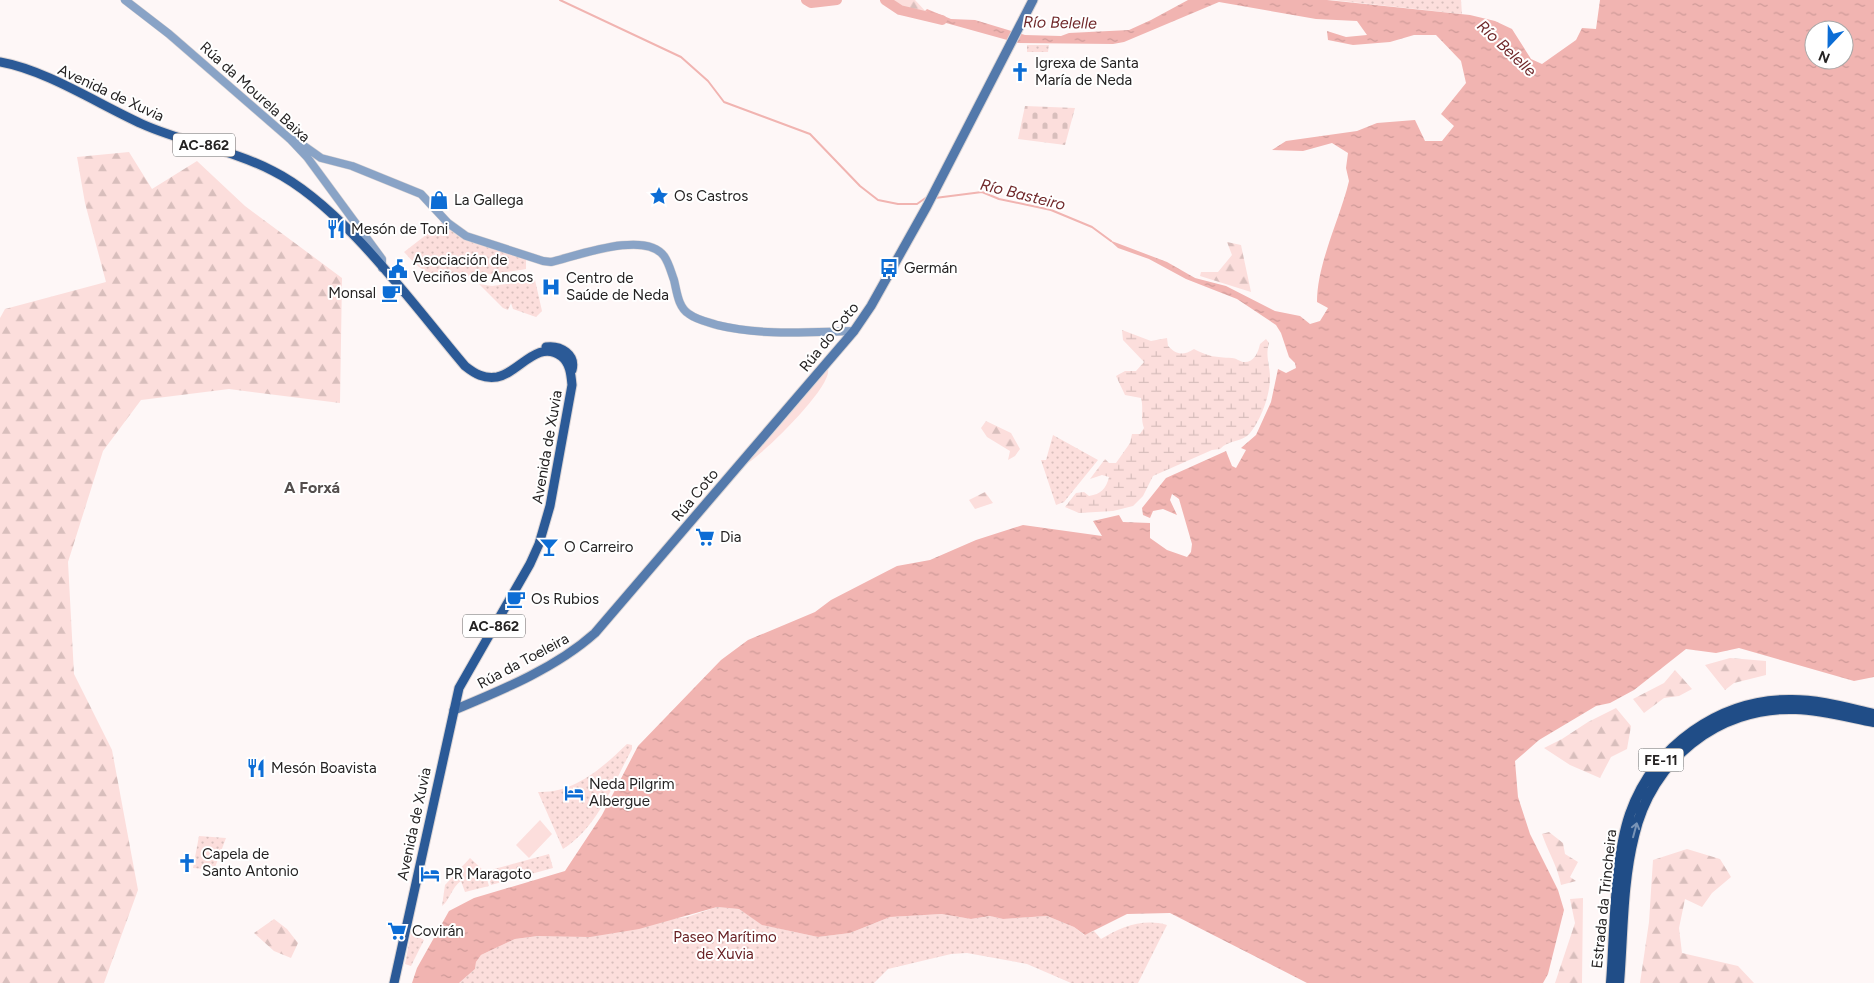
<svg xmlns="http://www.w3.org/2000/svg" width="1874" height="983" font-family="Figtree,sans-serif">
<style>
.green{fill:#fcdedc}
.forest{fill:url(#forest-firs)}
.wetland{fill:url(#wetland-marsh)}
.cemetery{fill:url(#cemetery-stones)}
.park{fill:url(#park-dots)}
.water{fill:url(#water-ripples);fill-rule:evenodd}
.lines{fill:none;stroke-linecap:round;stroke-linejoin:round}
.stream{stroke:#f1b4b1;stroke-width:2}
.river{stroke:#f1b4b1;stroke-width:10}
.tertiary-casing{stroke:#dbd5d5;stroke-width:9}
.secondary-casing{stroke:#dbd5d5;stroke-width:11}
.primary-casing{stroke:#dbd5d5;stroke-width:11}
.trunk-casing{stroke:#dbd5d5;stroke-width:12}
.tertiary{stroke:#89a3c6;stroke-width:8}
.secondary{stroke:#5379ab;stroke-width:9}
.primary{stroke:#2b5a97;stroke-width:9}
.trunk{stroke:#204d87;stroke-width:10}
.oneway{stroke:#7994b7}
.labels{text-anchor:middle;stroke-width:4;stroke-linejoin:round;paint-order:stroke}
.shield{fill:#fff;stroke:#666565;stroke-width:1}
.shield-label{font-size:14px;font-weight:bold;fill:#252323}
.poi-label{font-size:15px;fill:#252323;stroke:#fff;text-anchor:start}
.street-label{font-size:15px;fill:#252323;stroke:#fff}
.park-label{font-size:15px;fill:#682124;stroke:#fff}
.water-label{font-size:16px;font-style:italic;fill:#70282a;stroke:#fff}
.neighbourhood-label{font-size:16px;font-weight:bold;fill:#534e4d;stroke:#fff}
</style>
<defs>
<pattern id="forest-firs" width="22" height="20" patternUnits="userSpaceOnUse" patternTransform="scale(1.25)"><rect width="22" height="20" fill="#fcdedc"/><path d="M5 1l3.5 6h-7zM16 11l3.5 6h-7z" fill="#d8bebc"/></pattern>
<pattern id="wetland-marsh" width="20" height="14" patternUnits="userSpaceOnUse" patternTransform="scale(1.25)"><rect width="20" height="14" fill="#fcdedc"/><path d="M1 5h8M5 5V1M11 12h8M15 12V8" fill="none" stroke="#d8bebc"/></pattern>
<pattern id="cemetery-stones" width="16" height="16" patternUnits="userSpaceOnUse" patternTransform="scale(1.25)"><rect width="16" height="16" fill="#fcdedc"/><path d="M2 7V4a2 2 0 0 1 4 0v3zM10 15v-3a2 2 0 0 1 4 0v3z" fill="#d8bebc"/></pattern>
<pattern id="park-dots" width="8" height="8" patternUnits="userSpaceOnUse" patternTransform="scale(1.25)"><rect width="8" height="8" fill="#fcdedc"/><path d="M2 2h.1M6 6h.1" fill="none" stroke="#d8bebc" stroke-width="1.8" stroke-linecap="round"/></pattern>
<pattern id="water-ripples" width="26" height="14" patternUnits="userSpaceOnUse" patternTransform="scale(1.25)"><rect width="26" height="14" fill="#f1b4b1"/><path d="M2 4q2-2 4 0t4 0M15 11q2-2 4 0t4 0" fill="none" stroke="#ce9a98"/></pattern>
</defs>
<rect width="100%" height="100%" fill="#fef7f7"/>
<path class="green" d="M828,369C833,386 764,453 748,463Z
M540,820L552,834L529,858L516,845Z"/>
<path class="forest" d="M886,0H915L929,15L924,17L901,11Z
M129,152L152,189L197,161L245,206L342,278L340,403L229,389L141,400L103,451L68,562L74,674L112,750L138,890L104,983H0V318L5,309L106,282L85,203L77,157Z
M1227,242L1241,245L1251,292L1200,276L1201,272H1218L1232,255Z
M986,421L1011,433L1020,449L1015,456L1008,460L1010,451L987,437L981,428Z
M985,492L993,503L975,509L969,500Z
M1730,658L1766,661V675L1734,683L1725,690L1705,665Z
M1675,670L1692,689L1679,696L1664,698L1644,713L1633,699L1664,683Z
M1616,708L1631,726L1627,749L1611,757L1600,778L1570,765L1544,748L1562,739L1588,722Z
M1549,832L1563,843L1565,854L1578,862L1570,877L1576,881L1561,885C1558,867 1548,852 1542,834Z
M1687,849L1720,859L1731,877L1712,893L1702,907L1685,899L1679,928L1682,953L1738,966L1754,983H1640L1649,922L1653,860Z
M1583,898L1582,983H1555L1575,923L1570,899Z
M274,919L287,929L298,943L291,958L274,951L254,933Z"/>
<path class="wetland" d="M1122,330L1151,341L1167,338L1168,346C1177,355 1183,356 1194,349C1210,357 1215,357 1232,358C1236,358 1239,361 1243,362C1254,363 1258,353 1260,344L1266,339L1269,343C1265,356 1270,365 1270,378C1270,395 1261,420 1250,433C1243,442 1228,440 1220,449L1212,450L1153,476L1143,496L1133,506L1113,511L1079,513L1065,507L1076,493L1084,492L1089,496C1101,494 1106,489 1109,477L1102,475L1090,479L1105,459L1109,463H1116L1130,443L1132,434H1140L1144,428C1140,418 1144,409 1141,398L1125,395L1116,376L1125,371H1136L1144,362L1123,340Z"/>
<path class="cemetery" d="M1025,106L1075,108L1065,145L1018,139Z"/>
<path class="park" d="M1332,0H1461L1462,14Z
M1027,45H1049L1048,52H1027Z
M444,221L454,232L526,258V269C502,273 445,282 424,270C416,266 410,258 404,252Z
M535,280L542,311L536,317L513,309L511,303L508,310L503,308L479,284L492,286Z
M1053,435L1098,460L1064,502L1056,505L1041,460H1046Z
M627,744L632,745V749C613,784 598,827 563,849L538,792C575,793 602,768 627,744Z
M199,836L226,838L214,870L193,868Z
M549,854L553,868L491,885L487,871Z
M470,858L485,872L489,886L465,892L461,881C451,888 450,900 442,906L445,885Z
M717,907L739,909L763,925L818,937L850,933L890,917L943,914L971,919L991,916L1003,919L1047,916L1074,927L1084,935L1094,931L1101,939C1121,927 1143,918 1167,925L1138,983H1071L1027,964L967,953L951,954L888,969L874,983H459L475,969L476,962L481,955L515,939L687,917Z
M411,933L424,940L411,966L405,964Z"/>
<path class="water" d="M1188,0H1327L1470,15L1495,21L1512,29L1531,59L1542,64L1576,40L1582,28L1596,29L1600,0H1874V677L1854,681L1739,648L1716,653L1686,649L1634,690L1610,703L1596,706L1539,740L1515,761L1518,797L1530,834L1558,890L1564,910L1548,974L1543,983H1307L1170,913L1127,914L1085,935L1074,927L1047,916L1003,919L990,916L971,919L942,914L890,917L850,933L818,937L762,925L739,909L717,907L639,929L590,937L538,936L515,939L481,955L476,962L475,969L459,983H412L417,968L449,911L474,898L565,871L602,815L638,746L721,660L748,640L815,612L831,600L897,566L930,560L976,540L1023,525L1102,536L1093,521L1119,515L1123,522L1150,523V538L1167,550L1187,557L1191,552L1192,544L1179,499L1172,494L1170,500L1177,515L1163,509L1153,511L1150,518L1143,515L1142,508L1166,478L1226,451L1232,466L1236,468L1246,450L1241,448L1256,435L1271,402L1278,369L1286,373L1296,368L1295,363L1289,357L1281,333L1276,325L1237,299L1186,279L1149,259L1118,248L1109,240L1167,262L1195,278L1226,286L1275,311L1300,316L1310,324L1320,321L1328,308L1317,302C1317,263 1340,219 1349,181L1346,168L1348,153L1332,143L1303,151L1272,150L1286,141L1357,131L1377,123L1415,120L1425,141H1442L1454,126L1441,114L1466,83L1461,61L1436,35H1414L1390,42L1353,45L1328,40L1327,31L1346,37L1367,35L1357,21L1316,19L1219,2L1124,42L1113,44L1018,43L928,18L931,16L930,13L925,11L927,9L951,19L975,20L1025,35L1061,36L1069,33L1129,30L1151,20ZM1814,30H1844V60H1814Z"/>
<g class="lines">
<path class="stream" d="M560,0L681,57L708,81L724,102L810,134L860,186L878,200L898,204H917L927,197
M935,198L982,192L999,199L1051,210L1092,227L1111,241"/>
<path class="river" d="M806,0L811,3L837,0
M885,0L900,10L942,20"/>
<g class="tertiary-casing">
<path id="tertiary" d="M125,0L169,34L290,139L307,157L382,259V268
M290,139L297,141L321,158L352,166L421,194L448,223L466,236L543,261L551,262C577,256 645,230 664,256C669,263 671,272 674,280C677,292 678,307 689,314C697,320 708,322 717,325C762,336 808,332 854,331"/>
</g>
<g class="secondary-casing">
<path id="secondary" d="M454,710C502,690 556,668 595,633L854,331L871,306L927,206L1033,0"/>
</g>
<g class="primary-casing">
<path id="primary" d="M0,62C46,70 98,104 142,124C184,143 231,149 273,171C343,206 414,306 465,366C475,374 484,379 497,377C519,373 537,339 561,356C570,363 571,374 572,385L550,506L539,544L530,564L459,688L394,983
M546,347C561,345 576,355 572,370"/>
</g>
<g class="trunk-casing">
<path id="trunk" d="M1611,983C1615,933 1614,861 1630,814C1654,746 1720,699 1792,700C1820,700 1847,708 1874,714
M1619,983C1623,935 1622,883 1634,836C1651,761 1717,706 1796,709C1822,710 1848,717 1874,722"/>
</g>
<use href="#tertiary" class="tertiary"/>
<use href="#secondary" class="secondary"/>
<use href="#primary" class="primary"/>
<use href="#trunk" class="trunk"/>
</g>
<defs><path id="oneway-shaft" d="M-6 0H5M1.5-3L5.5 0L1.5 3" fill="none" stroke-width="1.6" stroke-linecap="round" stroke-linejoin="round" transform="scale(1.25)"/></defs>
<use class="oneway" href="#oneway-shaft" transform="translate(1635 830) rotate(-75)"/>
<defs>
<g id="church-bare" transform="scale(1.5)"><path d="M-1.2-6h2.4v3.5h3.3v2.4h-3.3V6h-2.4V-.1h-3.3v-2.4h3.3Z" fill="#0c6dd5" stroke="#fff" stroke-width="2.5" paint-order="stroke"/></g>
<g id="sight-bare" transform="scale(1.5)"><path d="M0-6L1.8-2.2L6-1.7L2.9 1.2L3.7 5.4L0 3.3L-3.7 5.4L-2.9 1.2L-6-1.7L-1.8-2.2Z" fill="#0c6dd5" stroke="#fff" stroke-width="2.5" paint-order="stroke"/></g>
<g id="shop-bare" transform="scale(1.5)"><path d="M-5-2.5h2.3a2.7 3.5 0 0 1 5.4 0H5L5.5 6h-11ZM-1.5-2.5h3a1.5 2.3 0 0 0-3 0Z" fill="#0c6dd5" stroke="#fff" stroke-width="2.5" paint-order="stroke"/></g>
<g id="restaurant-bare" transform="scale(1.5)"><path d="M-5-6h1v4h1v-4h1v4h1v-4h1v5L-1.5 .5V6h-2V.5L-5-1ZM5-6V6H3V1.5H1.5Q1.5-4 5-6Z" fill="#0c6dd5" stroke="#fff" stroke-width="2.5" paint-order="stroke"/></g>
<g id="bus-bare" transform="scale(1.5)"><path d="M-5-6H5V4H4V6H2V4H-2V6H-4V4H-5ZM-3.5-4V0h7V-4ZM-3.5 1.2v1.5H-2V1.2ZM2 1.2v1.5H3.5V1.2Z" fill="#0c6dd5" stroke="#fff" stroke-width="2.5" paint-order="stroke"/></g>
<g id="civic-bare" transform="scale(1.5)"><path d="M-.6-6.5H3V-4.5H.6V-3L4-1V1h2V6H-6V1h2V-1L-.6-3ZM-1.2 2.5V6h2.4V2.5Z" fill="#0c6dd5" stroke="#fff" stroke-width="2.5" paint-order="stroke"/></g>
<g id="hospital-bare" transform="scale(1.5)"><path d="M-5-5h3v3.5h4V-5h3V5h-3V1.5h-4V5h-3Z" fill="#0c6dd5" stroke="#fff" stroke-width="2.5" paint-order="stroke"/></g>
<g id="cafe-bare" transform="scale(1.5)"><path d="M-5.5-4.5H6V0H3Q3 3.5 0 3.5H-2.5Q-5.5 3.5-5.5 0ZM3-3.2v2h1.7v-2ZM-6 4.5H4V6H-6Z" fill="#0c6dd5" stroke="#fff" stroke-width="2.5" paint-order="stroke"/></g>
<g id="supermarket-bare" transform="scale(1.5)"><path d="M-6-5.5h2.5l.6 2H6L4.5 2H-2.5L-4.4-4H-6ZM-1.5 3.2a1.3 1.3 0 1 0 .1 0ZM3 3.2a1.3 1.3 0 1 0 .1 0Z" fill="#0c6dd5" stroke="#fff" stroke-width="2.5" paint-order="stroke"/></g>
<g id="bar-bare" transform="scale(1.5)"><path d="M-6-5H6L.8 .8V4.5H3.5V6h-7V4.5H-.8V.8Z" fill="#0c6dd5" stroke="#fff" stroke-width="2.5" paint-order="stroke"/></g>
<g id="hotel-bare" transform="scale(1.5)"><path d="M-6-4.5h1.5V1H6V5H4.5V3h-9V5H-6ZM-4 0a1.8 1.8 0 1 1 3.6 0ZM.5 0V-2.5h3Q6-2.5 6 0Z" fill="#0c6dd5" stroke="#fff" stroke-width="2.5" paint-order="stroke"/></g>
</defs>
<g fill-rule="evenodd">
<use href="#church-bare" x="1020" y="72"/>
<use href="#sight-bare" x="659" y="196"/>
<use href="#shop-bare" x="439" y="200"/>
<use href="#restaurant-bare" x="336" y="229"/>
<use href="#bus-bare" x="889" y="268"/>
<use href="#civic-bare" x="398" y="269"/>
<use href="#hospital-bare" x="551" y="287"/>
<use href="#cafe-bare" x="391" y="293"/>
<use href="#supermarket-bare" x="705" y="537"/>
<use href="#bar-bare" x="549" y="547"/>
<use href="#cafe-bare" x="516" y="599"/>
<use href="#restaurant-bare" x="256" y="768"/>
<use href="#hotel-bare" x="574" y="793"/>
<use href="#church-bare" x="187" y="863"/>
<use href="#hotel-bare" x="430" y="874"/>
<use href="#supermarket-bare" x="397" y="931"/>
</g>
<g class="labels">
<g class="shield">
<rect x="173" y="133.5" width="62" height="23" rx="4"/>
<rect x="463" y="614.5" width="62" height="23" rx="4"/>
<rect x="1638.5" y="748.5" width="45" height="23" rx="4"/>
</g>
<g class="shield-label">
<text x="204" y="150">AC-862</text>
<text x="494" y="631">AC-862</text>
<text x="1661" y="765">FE-11</text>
</g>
<g class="poi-label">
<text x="1035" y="68">Igrexa de Santa<tspan x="1035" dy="17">María de Neda</tspan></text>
<text x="674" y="201">Os Castros</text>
<text x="454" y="205">La Gallega</text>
<text x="351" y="234">Mesón de Toni</text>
<text x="413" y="265">Asociación de<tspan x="413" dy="17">Veciños de Ancos</tspan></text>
<text x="904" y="273">Germán</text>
<text x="566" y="283">Centro de<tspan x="566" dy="17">Saúde de Neda</tspan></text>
<text x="376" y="298" text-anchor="end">Monsal</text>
<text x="720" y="542">Dia</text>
<text x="564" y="552">O Carreiro</text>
<text x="531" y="604">Os Rubios</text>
<text x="271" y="773">Mesón Boavista</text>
<text x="589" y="789">Neda Pilgrim<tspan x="589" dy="17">Albergue</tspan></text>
<text x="202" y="859">Capela de<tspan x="202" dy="17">Santo Antonio</tspan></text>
<text x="445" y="879">PR Maragoto</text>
<text x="412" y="936">Covirán</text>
</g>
<g class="street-label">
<text transform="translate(255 92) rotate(42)" y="5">Rúa da Mourela Baixa</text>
<text transform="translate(111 93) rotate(25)" y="5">Avenida de Xuvia</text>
<text transform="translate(829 337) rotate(-51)" y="5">Rúa do Coto</text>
<text transform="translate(547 447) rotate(-80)" y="5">Avenida de Xuvia</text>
<text transform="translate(695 495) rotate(-50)" y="5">Rúa Coto</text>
<text transform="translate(523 661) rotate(-28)" y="5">Rúa da Toeleira</text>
<text transform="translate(414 824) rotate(-78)" y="5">Avenida de Xuvia</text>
<text transform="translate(1604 899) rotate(-84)" y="5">Estrada da Trincheira</text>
</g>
<g class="park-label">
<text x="725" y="942">Paseo Marítimo<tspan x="725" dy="17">de Xuvia</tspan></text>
</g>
<g class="water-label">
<text transform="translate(1060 22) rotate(1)" y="6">Río Belelle</text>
<text transform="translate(1507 48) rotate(43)" y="6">Río Belelle</text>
<text transform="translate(1023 194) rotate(14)" y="6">Río Basteiro</text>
</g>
<g class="neighbourhood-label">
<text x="312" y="493">A Forxá</text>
</g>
</g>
<g transform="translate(1829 45) rotate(202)"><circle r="24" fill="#ffffff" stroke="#a8a7a7"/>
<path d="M0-4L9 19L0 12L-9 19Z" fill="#0c6dd5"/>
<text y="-8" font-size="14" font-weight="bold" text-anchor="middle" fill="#252323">N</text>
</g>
</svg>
